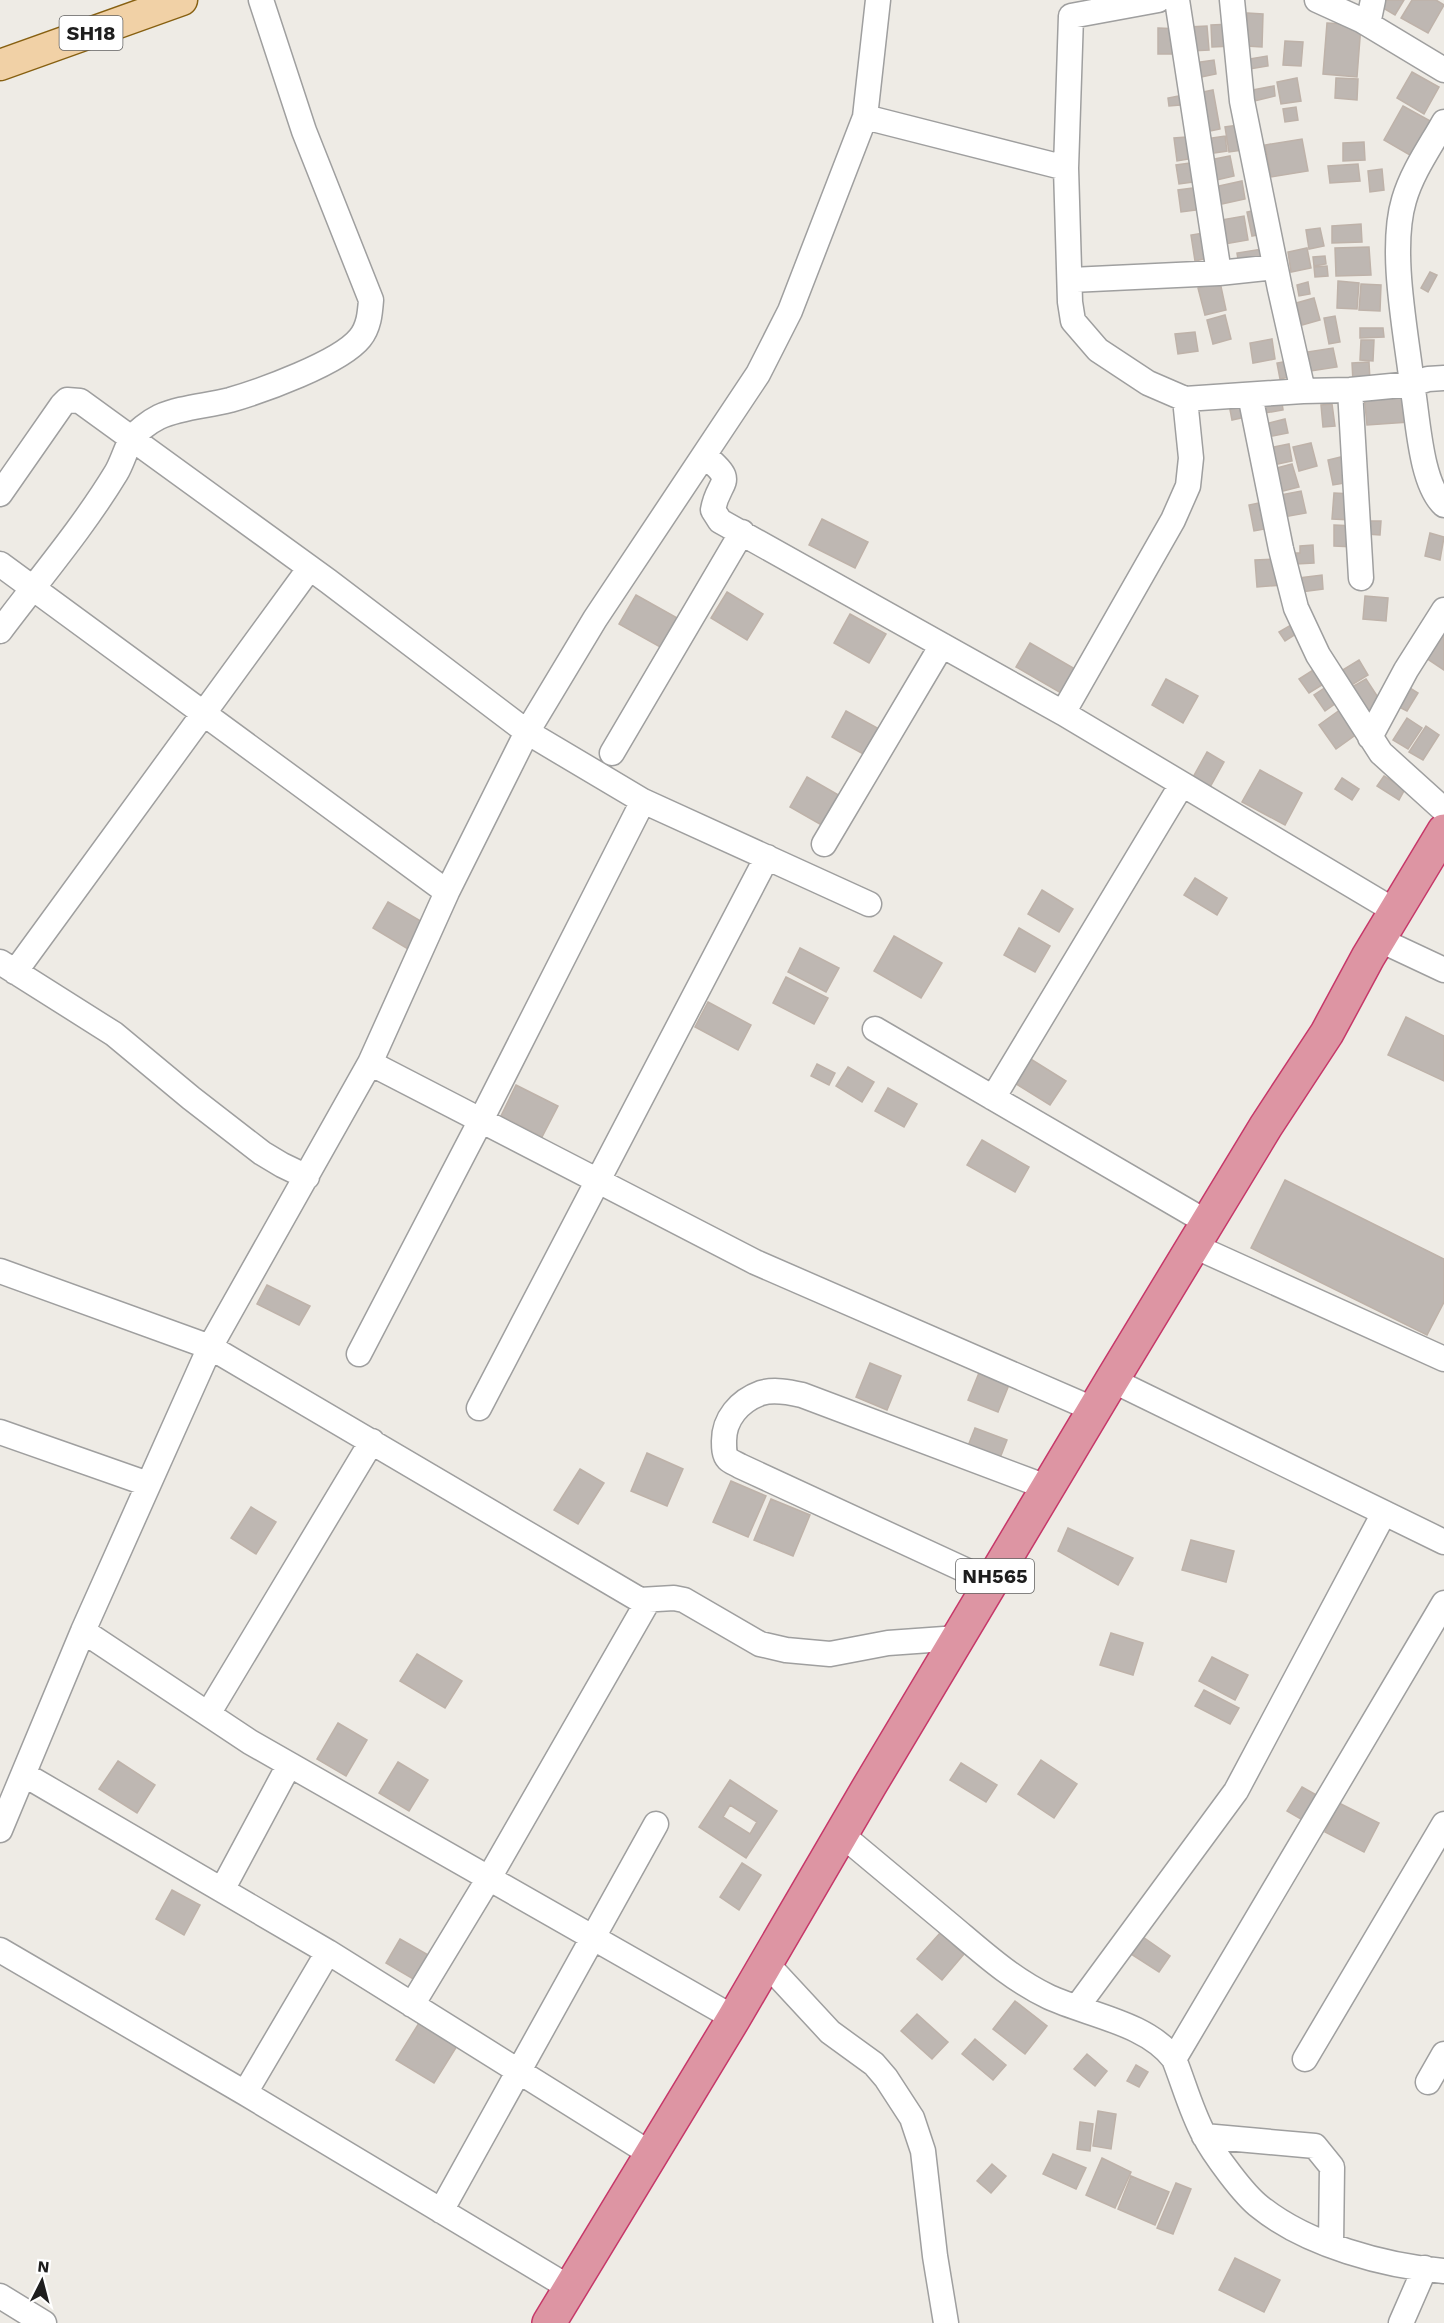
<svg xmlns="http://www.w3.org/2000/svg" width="1444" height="2323" font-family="'Work Sans',sans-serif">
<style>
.building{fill:#beb7b2;stroke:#beb2a9;stroke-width:1.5;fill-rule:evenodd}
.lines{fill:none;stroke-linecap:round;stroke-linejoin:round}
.minor-casing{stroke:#9f9f9f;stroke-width:27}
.major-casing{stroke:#876011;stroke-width:33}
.highway-casing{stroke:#c63869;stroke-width:36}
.minor{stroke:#fff;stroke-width:24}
.major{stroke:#f1d1a6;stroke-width:30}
.highway{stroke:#dd95a3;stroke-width:33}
.labels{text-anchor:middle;stroke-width:5;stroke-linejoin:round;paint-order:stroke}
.shield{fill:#fff;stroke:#626262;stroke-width:1.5}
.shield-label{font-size:20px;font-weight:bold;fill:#1e1e1e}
</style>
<rect width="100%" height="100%" fill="#eeebe5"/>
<path class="building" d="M1381,0H1404L1395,15L1378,5Z
M1412,0H1436L1444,5L1428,33L1401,18Z
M1247,13L1263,14L1262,47L1246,46Z
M1327,23L1361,25L1357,77L1323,74Z
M1232,24L1233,46L1212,47L1211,25Z
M1207,26L1209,50L1190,51L1188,27Z
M1158,28L1181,29L1180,54H1158Z
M1285,41L1303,42L1301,66L1283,65Z
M1267,56L1268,66L1250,69L1249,59Z
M1214,60L1216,74L1196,78L1194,63Z
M1412,72L1439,87L1424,114L1397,98Z
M1297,78L1301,101L1281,104L1277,82Z
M1336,78L1358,79L1357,100L1335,98Z
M1274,86L1275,96L1254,101L1252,90Z
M1213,90L1220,129L1205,132L1198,93Z
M1179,96L1180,105L1169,106L1168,98Z
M1403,106L1434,123L1415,158L1384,140Z
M1296,107L1298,120L1285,122L1283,109Z
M1238,125L1242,150L1229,152L1225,127Z
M1225,136L1227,151L1208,154L1206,139Z
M1186,137L1189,159L1177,161L1174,138Z
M1302,139L1308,171L1271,177L1265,145Z
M1364,142L1365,160L1343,161V143Z
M1230,156L1234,176L1212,181L1209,160Z
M1197,162L1200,181L1179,184L1176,165Z
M1358,164L1360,181L1330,183L1328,166Z
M1382,169L1384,190L1370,192L1368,171Z
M1242,181L1245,199L1217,205L1214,187Z
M1200,187L1203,209L1181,212L1178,190Z
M1261,209L1267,233L1252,236L1247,212Z
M1244,216L1248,240L1225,244L1221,220Z
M1361,224L1362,242L1332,243V226Z
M1320,228L1324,246L1309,249L1306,230Z
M1203,233L1208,258L1195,261L1191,235Z
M1369,247L1371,275L1336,276L1335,248Z
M1268,248L1270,262L1239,266L1237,253Z
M1307,248L1311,268L1291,272L1288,252Z
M1325,256L1326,264L1314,266L1313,257Z
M1327,266L1328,276L1315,277L1314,267Z
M1430,272L1437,275L1428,292L1421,288Z
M1338,281L1359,283L1357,309L1337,308Z
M1220,282L1226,310L1205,315L1198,288Z
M1308,282L1310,294L1299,296L1297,285Z
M1361,284L1381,285L1380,311L1359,310Z
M1314,298L1320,320L1302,325L1296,303Z
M1225,315L1231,339L1213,344L1207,320Z
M1335,316L1340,342L1329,344L1324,318Z
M1360,328H1383L1384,337L1360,338Z
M1195,332L1198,351L1178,354L1175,334Z
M1272,339L1275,359L1253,363L1250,343Z
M1361,340H1374L1373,361L1360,360Z
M1333,348L1337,367L1311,371L1307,352Z
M1288,361L1291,377L1280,379L1277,363Z
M1369,362L1370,381L1353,382L1352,363Z
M1407,392L1409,422L1367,425L1364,395Z
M1281,395L1283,410L1265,413L1263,398Z
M1242,396L1246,417L1232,420L1228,399Z
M1332,404L1335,426L1323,427L1321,405Z
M1285,419L1288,433L1268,437L1265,424Z
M1311,443L1317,466L1299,471L1293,447Z
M1289,444L1292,461L1273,465L1269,448Z
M1345,456L1351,482L1333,485L1328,460Z
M1292,464L1299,487L1279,492L1273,469Z
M1301,491L1306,513L1284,517L1280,495Z
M1334,493L1352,494L1351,520L1332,519Z
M1264,502L1270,528L1254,531L1249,505Z
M822,519L868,542L855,568L809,545Z
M1366,521H1381L1380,535L1366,534Z
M1334,525L1355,526V547L1334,546Z
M1430,533L1444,537L1440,560L1425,556Z
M1313,545L1314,563L1296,564L1295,553H1300V546Z
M1281,559L1283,585L1257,587L1255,560Z
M1322,575L1323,589L1301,592L1299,578Z
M727,592L763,614L747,640L711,618Z
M636,595L679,619L662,648L619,624Z
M1365,596L1388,598L1386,621L1363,619Z
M850,614L886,634L869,663L834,643Z
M1444,623V670L1423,656Z
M1291,625L1296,634L1285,641L1279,632Z
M1030,643L1075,669L1061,693L1016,667Z
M1359,660L1368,675L1350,686L1341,671Z
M1321,665L1330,680L1309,693L1299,679Z
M1166,679L1198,696L1183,723L1152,705Z
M1366,679L1383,705L1369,713L1352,687Z
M1329,685L1339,701L1325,711L1314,695Z
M1405,685L1418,693L1407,711L1393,704Z
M1344,707L1361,731L1336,749L1319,725Z
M846,711L881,730L867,756L832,737Z
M1407,718L1422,728L1408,749L1393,740Z
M1426,726L1439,735L1423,760L1409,752Z
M1207,752L1224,762L1209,789L1192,779Z
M1260,770L1302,793L1285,825L1242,802Z
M1384,776L1405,789L1399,800L1377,786Z
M807,777L842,797L825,827L790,807Z
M1342,778L1359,789L1352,800L1335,789Z
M1195,878L1227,898L1217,915L1184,895Z
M1042,890L1073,909L1059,932L1028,914Z
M388,902L424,923L408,949L373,928Z
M1019,928L1050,946L1035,972L1004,955Z
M894,936L942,963L921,998L874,971Z
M800,948L839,968L826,992L788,972Z
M786,977L828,998L814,1024L773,1003Z
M708,1002L751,1025L738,1050L695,1027Z
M1406,1017L1444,1036V1081L1388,1055Z
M1029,1058L1066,1081L1050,1105L1013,1082Z
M817,1064L835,1073L829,1085L811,1076Z
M848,1067L874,1082L862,1102L836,1086Z
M516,1085L558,1106L542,1137L501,1116Z
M888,1088L917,1104L904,1127L875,1111Z
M982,1140L1029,1167L1015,1192L967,1165Z
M1285,1180L1444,1259V1302L1427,1335L1251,1248Z
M267,1285L310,1306L299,1325L257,1304Z
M870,1363L901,1376L887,1410L856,1397Z
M983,1363L1013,1375L998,1412L968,1400Z
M975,1428L1007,1440L1000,1458L968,1446Z
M647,1453L683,1469L667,1506L631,1491Z
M580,1469L604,1483L578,1524L554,1510Z
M731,1481L766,1496L748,1537L713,1522Z
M771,1499L810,1515L793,1556L754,1540Z
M251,1507L276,1522L256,1554L231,1538Z
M1068,1528L1133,1558L1118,1585L1058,1551Z
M1191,1540L1234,1551L1226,1582L1182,1570Z
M1111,1633L1143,1643L1133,1675L1100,1665Z
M417,1654L462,1681L445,1708L400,1681Z
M1212,1657L1248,1675L1235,1700L1199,1681Z
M1204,1690L1239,1708L1230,1724L1195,1706Z
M338,1723L367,1740L346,1776L317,1759Z
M1041,1760L1077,1784L1054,1818L1018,1794Z
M118,1761L155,1785L137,1813L99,1789Z
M398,1762L428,1780L409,1811L379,1793Z
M961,1763L997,1785L986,1802L950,1780Z
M730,1780L777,1811L746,1858L699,1827ZM730,1805L757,1822L750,1834L723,1817Z
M1302,1787L1320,1797L1306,1822L1287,1811Z
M1339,1803L1379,1823L1364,1852L1325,1832Z
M742,1863L761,1875L739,1910L720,1897Z
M172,1890L200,1905L184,1935L156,1919Z
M940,1933L964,1954L942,1980L917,1959Z
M1143,1937L1170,1956L1159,1972L1131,1954Z
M400,1939L430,1956L415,1980L386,1963Z
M1015,2001L1047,2026L1025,2054L993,2029Z
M917,2014L948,2042L932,2059L901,2031Z
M419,2023L457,2046L434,2083L396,2060Z
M975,2039L1006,2065L993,2080L962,2054Z
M1087,2054L1107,2071L1095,2086L1074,2069Z
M1136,2065L1148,2072L1139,2087L1127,2081Z
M1098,2111L1116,2114L1111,2149L1093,2146Z
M1080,2122L1093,2124L1090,2151L1077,2149Z
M1053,2154L1086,2168L1076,2189L1043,2174Z
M1102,2158L1131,2172L1115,2208L1086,2195Z
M992,2164L1006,2176L991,2193L977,2181Z
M1131,2176L1169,2192L1155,2225L1118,2209Z
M1176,2183L1191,2189L1173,2234L1157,2228Z
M1235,2258L1280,2280L1264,2312L1219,2290Z"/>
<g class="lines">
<g class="minor-casing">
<path id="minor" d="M878,0L865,117L1066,168L1071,16L1158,0
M1232,0L1242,101L1280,289L1303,391L1350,390L1412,384C1406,332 1389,250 1404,200C1412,172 1430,147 1444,122
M1317,0L1361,20L1444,70
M1368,24L1373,0
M1066,168L1070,302L1073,321L1098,350L1148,383L1185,399L1303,391
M1219,273L1275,267
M1071,280L1219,273L1177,0
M1444,378L1428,379L1412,384C1418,417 1420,483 1444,505
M1350,390L1361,578
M1250,395L1281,549L1296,608L1318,655L1381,753L1444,810
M705,456C739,484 718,479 713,510L720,521L1063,713L1395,911
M0,494L62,405L67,400L80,401L328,581L527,732L643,801L869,904
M0,564L447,892
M0,631C39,579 82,529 116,473C122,463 125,451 131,440C137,431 149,422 159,417C181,407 207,406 230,400C261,391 340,363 360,338C369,327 370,313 371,300L304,131L261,0
M1063,713L1173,520L1188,486L1191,458L1185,399
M1370,737L1406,670L1444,610
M612,753L742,532
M824,844L942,645
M1378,939L1444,970
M0,962L114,1034L191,1098L262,1153L282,1165L307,1177
M15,972L309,569
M875,1029L1208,1223
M370,1063L755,1262L1095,1410
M993,1098L1182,784
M1194,1246L1444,1359
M0,1271L210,1347L640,1600L674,1598L684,1600L760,1644L786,1650L830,1654L888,1643L958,1638
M359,1354L481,1120L643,801
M1112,1380L1444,1542
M479,1408L767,857
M0,1432L148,1484
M991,1582L740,1466C737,1464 731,1462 728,1459C724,1455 724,1447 724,1441C724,1419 739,1401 761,1393C774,1389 789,1392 802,1395L1049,1488
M83,1631L250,1742L734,2018
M208,1714L372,1441
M25,1775L328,1952L651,2154
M0,1830L83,1631L210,1347L370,1063L447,892L527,732L595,619L758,374L790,311L865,117
M841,1834C877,1864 913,1894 950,1925C981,1951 1011,1979 1049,1997C1088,2015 1147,2023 1174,2059C1184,2084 1191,2111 1204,2135C1213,2153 1244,2195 1260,2207C1307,2245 1385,2266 1444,2271
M222,1890L289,1765
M0,1950L245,2093L570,2288
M766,1963L830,2032L874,2064L886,2078L912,2118L923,2151L935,2256L946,2323
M412,2005L489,1878L648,1601
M1077,2007L1236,1791L1384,1513
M1174,2059L1444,1603
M1305,2059L1444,1824
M1428,2082L1444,2054
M245,2093L328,1952
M1204,2136L1315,2146L1332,2167L1331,2245
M441,2211L656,1824
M0,2296L44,2323
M1401,2323L1425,2268"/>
</g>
<g class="major-casing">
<path id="major" d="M0,65L182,0"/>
</g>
<g class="highway-casing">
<path id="highway" d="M549,2323L734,2018L870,1785L1112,1380L1266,1126L1327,1033L1368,957L1444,831"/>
</g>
<use href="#minor" class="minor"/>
<use href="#major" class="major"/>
<use href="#highway" class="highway"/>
</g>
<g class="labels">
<g class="shield">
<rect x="59.5" y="16" width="63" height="34" rx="4.5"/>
<rect x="956" y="1559" width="78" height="34" rx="4.5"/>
</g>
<g class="shield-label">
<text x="91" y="40">SH18</text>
<text x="995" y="1583">NH565</text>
</g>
</g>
<g transform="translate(42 2281) rotate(6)" stroke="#ffffff" stroke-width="4.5" paint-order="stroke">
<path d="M0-4.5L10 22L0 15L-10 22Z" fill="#1e1e1e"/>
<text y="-9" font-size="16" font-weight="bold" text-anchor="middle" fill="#1e1e1e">N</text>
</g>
</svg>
